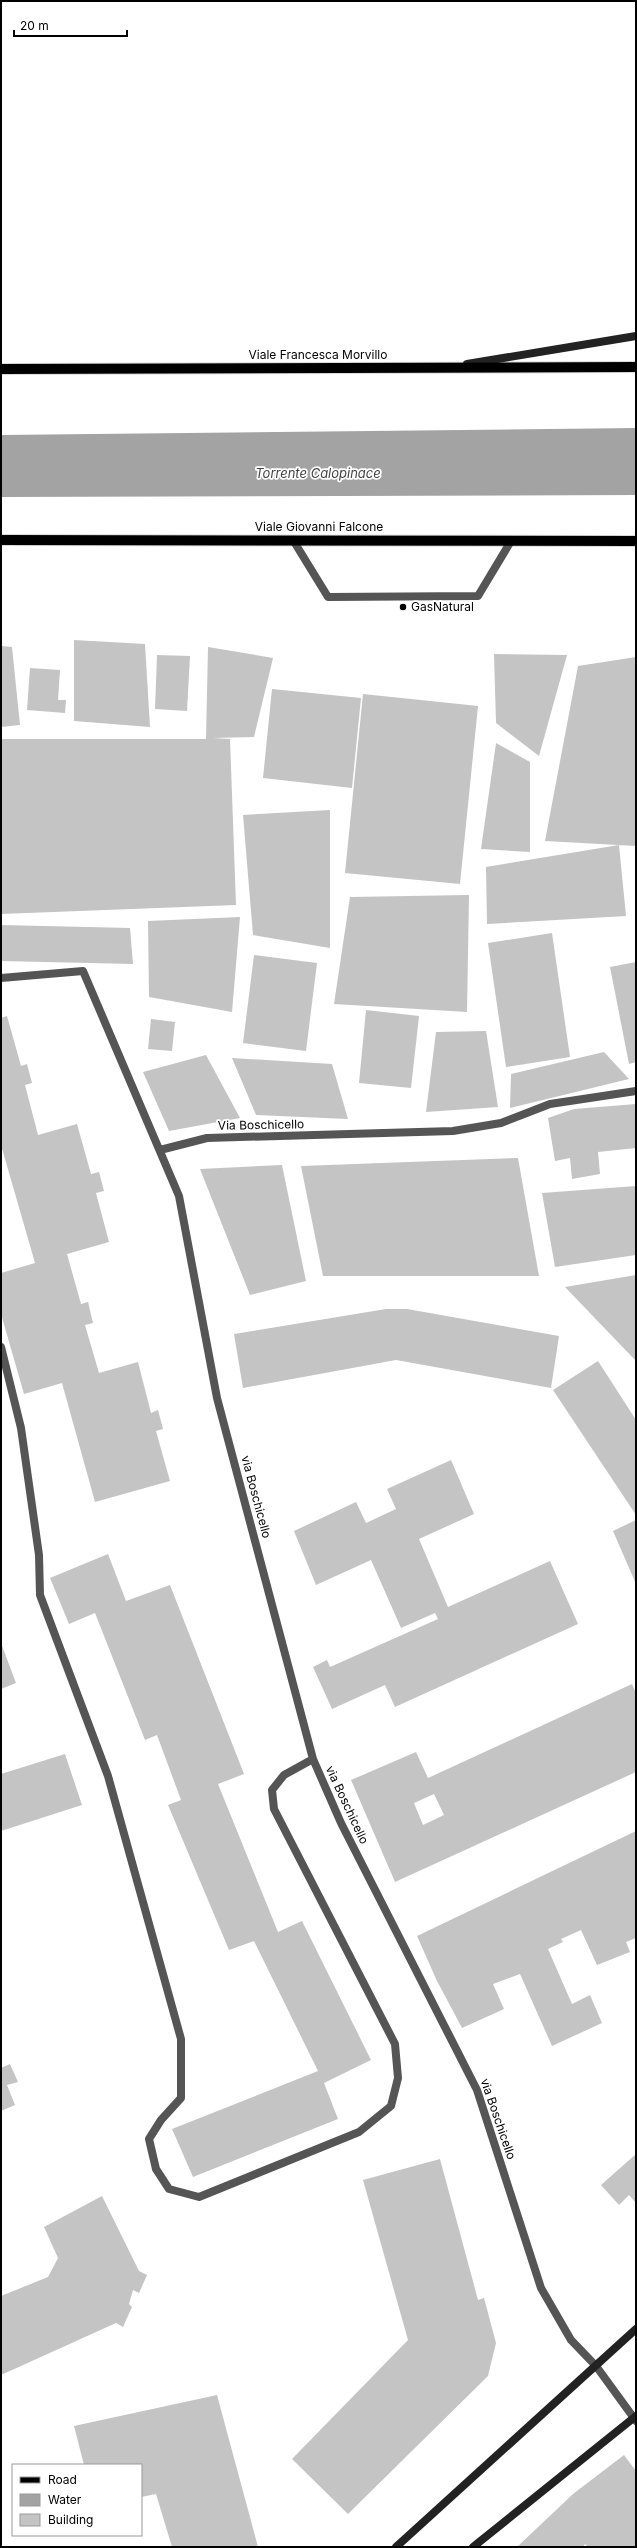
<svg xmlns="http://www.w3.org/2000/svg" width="637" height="2548" font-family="Inter,sans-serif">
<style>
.water{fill:#a3a3a3}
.building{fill:#c4c4c4;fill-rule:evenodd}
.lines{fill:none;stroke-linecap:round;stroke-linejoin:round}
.primary-casing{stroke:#dbdbdb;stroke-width:12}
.lane{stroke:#555;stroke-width:8}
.street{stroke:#555;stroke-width:8}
.secondary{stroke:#222;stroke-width:8}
.primary{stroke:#000;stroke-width:10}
.poi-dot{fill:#000;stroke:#fff;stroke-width:1.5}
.labels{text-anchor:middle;stroke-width:3.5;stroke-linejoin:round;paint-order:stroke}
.street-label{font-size:12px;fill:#000;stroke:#fff}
.poi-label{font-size:12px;fill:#000;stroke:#fff;text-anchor:start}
.water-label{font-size:13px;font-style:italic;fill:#444;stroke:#fff}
</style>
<rect width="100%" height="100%" fill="#fff"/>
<path class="water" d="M636,428V495L1,497V435Z"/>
<path class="building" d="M74,640L145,644L150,727L74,721Z
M1,646L12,647L20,725L1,727Z
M208,647L273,658L254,737L213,738L230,739L236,905L1,914V739H206Z
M494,654L567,655L539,756L496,723Z
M157,655L190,656L187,711L155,709Z
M636,657V846L545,841L578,666Z
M30,668L60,670L58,700H66L65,713L27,710Z
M272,689L361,698L352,788L263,778Z
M363,694L478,706L460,884L345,873Z
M496,743L530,762V852L481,849Z
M330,810V948L253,935L243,815Z
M619,845L626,916L487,924L486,867Z
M469,895L467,1012L334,1004L350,897Z
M240,917L232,1012L149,997L148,921Z
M1,925L130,928L133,964L1,961Z
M552,933L570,1057L506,1067L488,943Z
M254,955L317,963L306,1051L243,1043Z
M636,962V1062L629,1064L610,967Z
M366,1010L419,1016L411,1088L359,1083Z
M7,1016L21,1066L27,1064L32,1083L25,1085L38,1135L77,1124L91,1174L99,1172L104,1191L96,1193L109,1242L67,1254L81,1304L88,1302L93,1323L85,1325L99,1373L138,1362L151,1413L158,1410L163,1429L156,1431L170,1481L95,1502L62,1383L24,1394L1,1314V1273L35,1263L1,1145V1018Z
M151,1019L175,1022L172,1051L148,1049Z
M486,1031L498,1107L426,1112L436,1032Z
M604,1052L629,1079L510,1108L511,1074Z
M206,1055L240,1118L169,1131L143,1072Z
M232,1058L332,1064L348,1119L256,1115Z
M636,1104V1148L598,1152L600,1174L572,1179L570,1158L555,1161L548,1118L574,1109Z
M518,1158L539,1276H323L301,1166Z
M282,1165L306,1281L250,1295L200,1169Z
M636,1186V1255L555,1267L542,1193Z
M636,1275V1361L565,1287Z
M386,1309H407L559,1336L551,1388L396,1360L243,1388L234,1334Z
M598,1361L636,1420V1515L553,1390Z
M451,1460L474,1514L419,1539L448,1607L550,1561L578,1624L395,1707L385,1685L332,1709L313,1667L327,1660L330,1667L438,1619L435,1613L401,1628L371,1560L316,1585L294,1531L356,1502L366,1523L396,1509L387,1489Z
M636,1520V1584L613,1531Z
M108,1554L126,1601L170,1585L244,1774L218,1784L278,1932L302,1921L371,2060L324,2083L338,2119L193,2177L172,2129L318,2071L254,1941L229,1950L168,1805L181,1800L157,1735L145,1740L95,1613L69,1624L50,1578Z
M1,1643L16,1683L1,1689Z
M632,1684L636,1693V1772L395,1882L351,1780L416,1752L428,1778ZM434,1794L444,1815L423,1825L414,1803Z
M65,1754L82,1805L1,1831V1774Z
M636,1831V1938L626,1942L630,1952L597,1965L581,1930L561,1939L563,1942L548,1949L572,2004L590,1995L602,2023L552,2046L520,1974L493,1984L504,2009L462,2028L437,1981L417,1936Z
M10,2064L18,2082L7,2085L15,2105L1,2111V2068Z
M636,2154V2203L629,2195L619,2205L601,2185Z
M440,2159L478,2300L484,2298L496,2343L488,2376L348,2514L292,2459L408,2340L363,2180Z
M102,2196L139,2271L147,2275L139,2293L133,2290L129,2304L132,2307L123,2327L116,2323L1,2375V2296L48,2277L58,2258L44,2227Z
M217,2395L258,2547H172L156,2494L141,2497V2465H84L74,2426Z
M624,2455L636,2471V2547H588L585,2544L583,2547H517L573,2494Z"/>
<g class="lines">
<g class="primary-casing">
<path id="primary" d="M1,369L636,367
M1,540L636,541"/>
</g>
<path class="lane" d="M293,540L328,597L478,596L511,541"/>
<path class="street" d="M1,978L83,971L179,1196L217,1398L313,1759L341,1823L477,2090L541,2288L571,2340L596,2366L636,2421
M160,1150L207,1138L453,1131L501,1123L550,1104L636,1091
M1,1347L21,1428L39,1555L40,1595L108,1776L181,2039V2098L161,2120L149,2139L156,2169L169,2189L199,2197L359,2132L391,2106L398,2078L395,2044L274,1809L272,1790L284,1775L313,1759"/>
<path class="secondary" d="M467,364L636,336
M396,2547L636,2329
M473,2547L636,2416"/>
<use href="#primary" class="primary"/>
</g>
<circle class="poi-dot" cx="403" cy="607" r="4"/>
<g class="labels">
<g class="street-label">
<text x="318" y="359">Viale Francesca Morvillo</text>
<text x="319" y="531">Viale Giovanni Falcone</text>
<text transform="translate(261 1125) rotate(-1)" y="4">Via Boschicello</text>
<text transform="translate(256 1497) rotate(75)" y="4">via Boschicello</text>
<text transform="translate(347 1805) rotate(65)" y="4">via Boschicello</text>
<text transform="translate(498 2119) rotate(71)" y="4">via Boschicello</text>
</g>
<g class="poi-label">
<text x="411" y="611">GasNatural</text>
</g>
<g class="water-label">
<text x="318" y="478">Torrente Calopinace</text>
</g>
</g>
<rect width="637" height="2548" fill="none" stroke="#000000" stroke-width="4"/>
<rect x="12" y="2464" width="130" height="72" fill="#ffffff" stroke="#999999"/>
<rect x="20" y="2477" width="20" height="6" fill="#000000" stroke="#999999"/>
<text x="48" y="2484" font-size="12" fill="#000000">Road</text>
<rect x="20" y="2494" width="20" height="12" fill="#a3a3a3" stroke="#999999"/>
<text x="48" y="2504" font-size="12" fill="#000000">Water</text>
<rect x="20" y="2514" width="20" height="12" fill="#c4c4c4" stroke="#999999"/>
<text x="48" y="2524" font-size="12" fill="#000000">Building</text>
<path d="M14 30v6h113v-6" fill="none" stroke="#000000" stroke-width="2"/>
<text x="20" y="30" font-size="12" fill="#000000" stroke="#ffffff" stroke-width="3" paint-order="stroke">20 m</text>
</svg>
